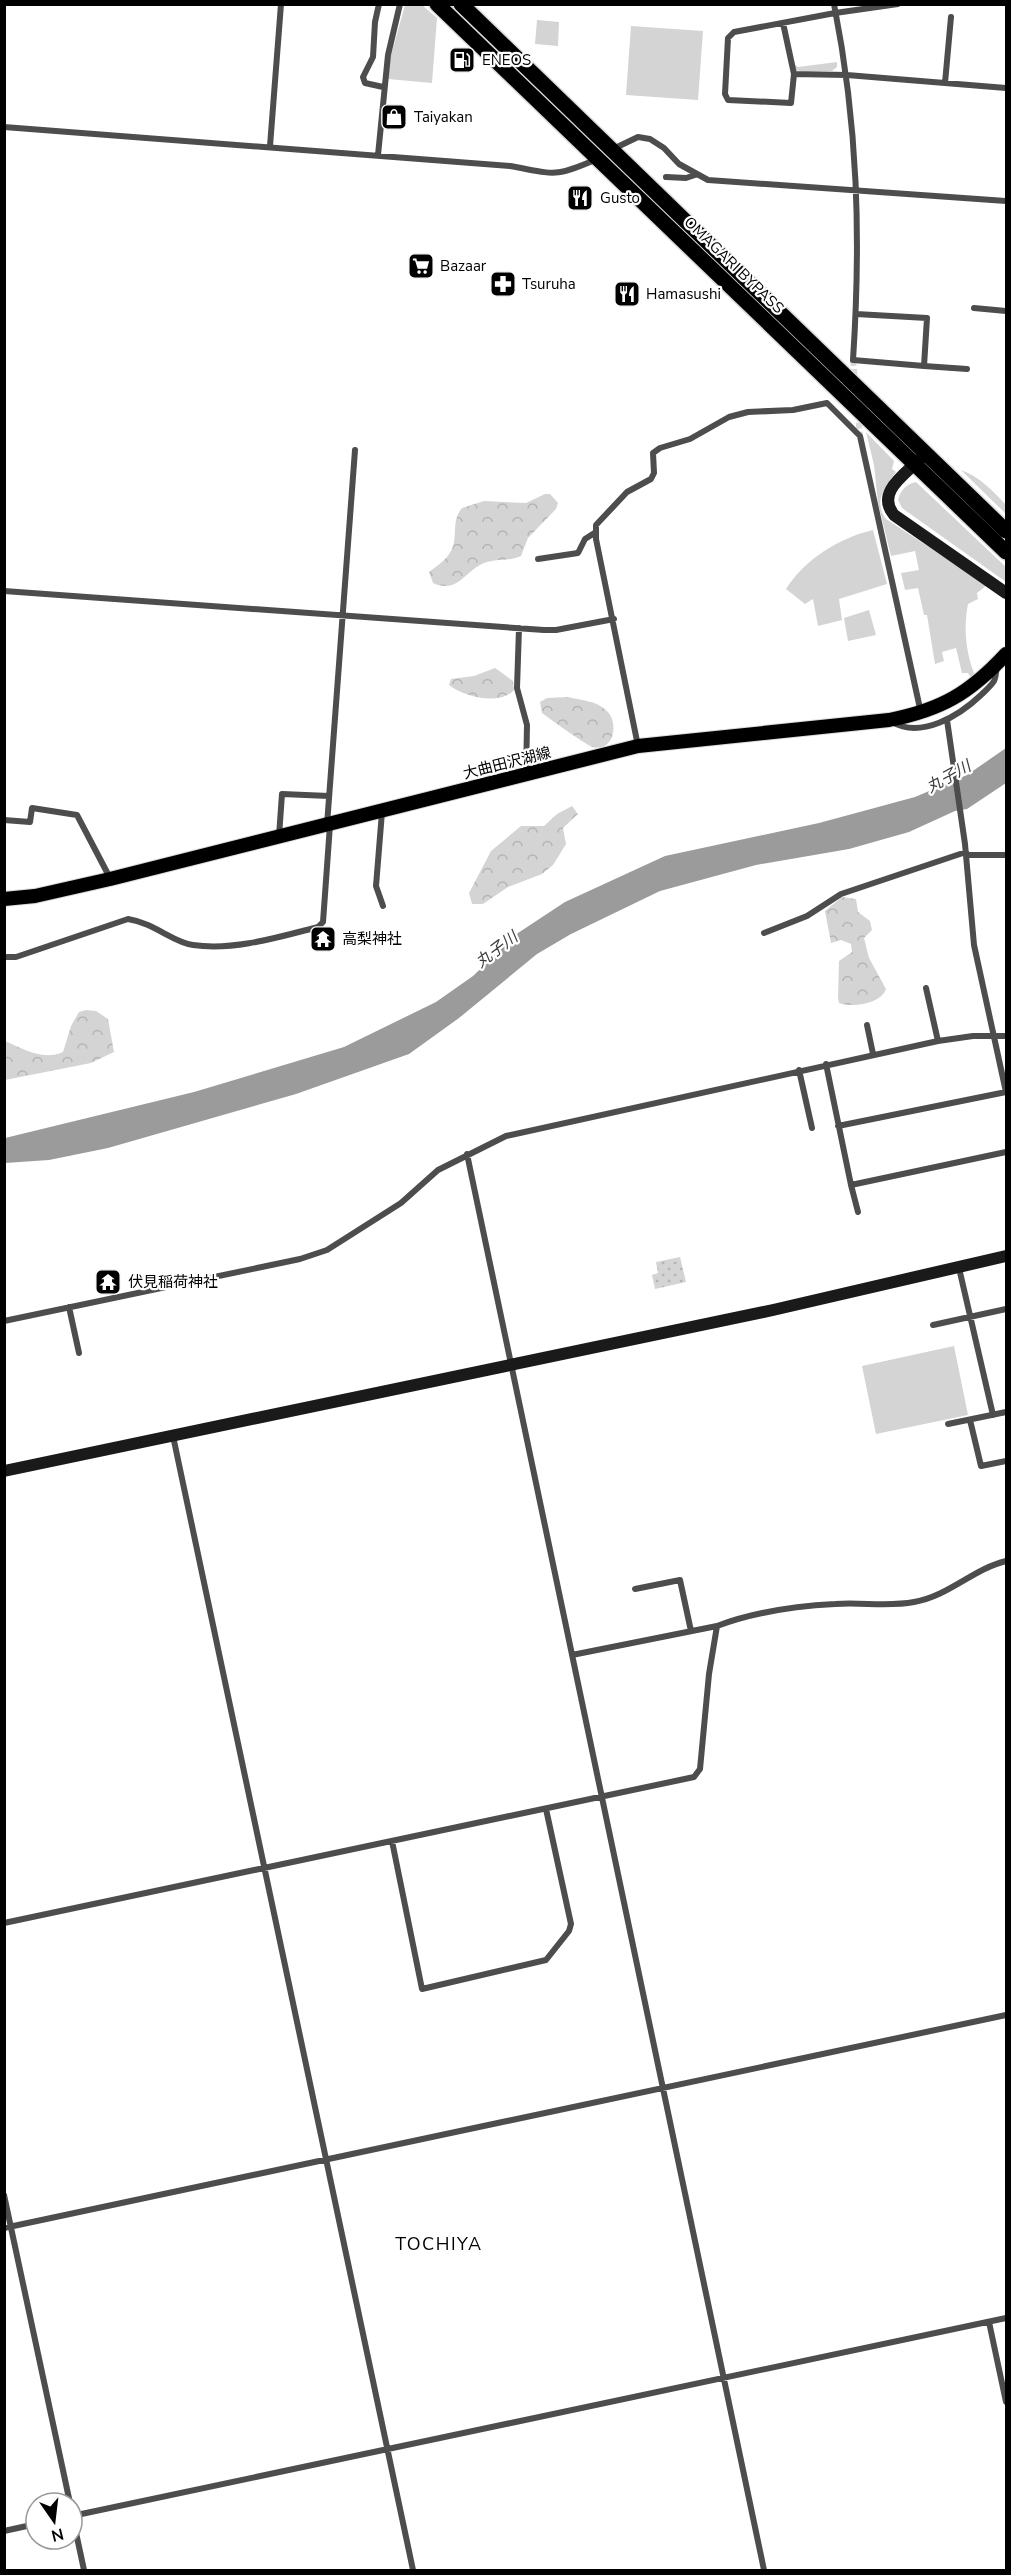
<svg xmlns="http://www.w3.org/2000/svg" width="1011" height="2575" font-family="'Nunito Sans','Noto Sans JP',sans-serif">
<style>
.grass{fill:#d4d4d4}
.forest{fill:url(#forest-crowns)}
.park{fill:url(#park-dots)}
.water{fill:#9b9b9b}
.lines{fill:none;stroke-linecap:round;stroke-linejoin:round}
.street-tunnel{stroke:#d9d9d9;stroke-width:6;stroke-dasharray:6 3;stroke-linecap:butt}
.primary-casing{stroke:#dbdbdb;stroke-width:16}
.highway-casing{stroke:#dbdbdb;stroke-width:18}
.street{stroke:#4d4d4d;stroke-width:6}
.secondary{stroke:#1a1a1a;stroke-width:12}
.primary{stroke:#000;stroke-width:14}
.highway{stroke:#000;stroke-width:15}
.labels{text-anchor:middle;stroke-width:4.5;stroke-linejoin:round;paint-order:stroke}
.poi-label{font-size:15px;fill:#000;stroke:#fff;text-anchor:start}
.street-label{font-size:15px;fill:#000;stroke:#fff}
.water-label{font-size:16px;font-style:italic;fill:#3c3c3c;stroke:#fff}
.quarter-label{font-size:18px;letter-spacing:1.5px;fill:#000;stroke:#fff}
</style>
<defs>
<pattern id="forest-crowns" width="20" height="18" patternUnits="userSpaceOnUse" patternTransform="scale(1.5)"><rect width="20" height="18" fill="#d4d4d4"/><path d="M2 6a3 3 0 1 1 6 0M12 15a3 3 0 1 1 6 0" fill="none" stroke="#b4b4b4"/></pattern>
<pattern id="park-dots" width="8" height="8" patternUnits="userSpaceOnUse" patternTransform="scale(1.5)"><rect width="8" height="8" fill="#d4d4d4"/><path d="M2 2h.1M6 6h.1" fill="none" stroke="#b4b4b4" stroke-width="1.8" stroke-linecap="round"/></pattern>
</defs>
<rect width="100%" height="100%" fill="#fff"/>
<path class="grass" d="M405,5H422L437,18L432,83L388,79L390,59Z
M537,20L559,22L558,46L535,44Z
M631,26L703,31L698,100L626,95Z
M837,62V67L832,71H800L796,70L794,64L798,67Z
M866,432L894,461L892,469L896,472C885,487 873,501 886,519L987,585L977,593L978,599L968,604C963,629 966,655 976,678L972,680L968,673H962L956,648L942,652L944,661L935,664L927,615H924L918,588L905,590L901,573L919,570L915,551L891,556L878,503L874,465Z
M961,470C979,476 994,492 1006,505V514Z
M916,482L1006,567V582L902,508L898,500C900,491 906,484 916,482Z
M873,530L887,584L839,599L842,620L818,626L813,599L805,604L786,589C805,559 839,538 873,530Z
M869,610L876,635L848,641L844,618Z
M954,1346L968,1415L876,1434L862,1366Z"/>
<path class="forest" d="M545,494H550L558,503L556,509L528,538L521,556C510,561 499,559 487,562C466,568 459,595 433,583L429,572C438,565 447,560 452,549C458,535 451,521 462,508L484,501L526,503Z
M495,668L513,681L514,690C500,706 464,697 449,685L451,679L474,676Z
M568,697C582,701 596,700 607,711C619,723 614,752 593,747C589,747 547,717 542,713L540,702L547,698Z
M572,806L578,814L563,828L566,844L553,865L542,874L508,887L483,904H472L469,893L491,851L521,826H544L557,814Z
M842,897L856,899L858,912L870,921L872,930L864,938L869,958L886,989C881,1004 852,1008 839,1003L838,998L839,961L852,952L851,944L841,940L831,943L825,911Z
M86,1010L96,1011L108,1019L114,1052L91,1063L5,1080V1041C23,1049 43,1061 63,1052L71,1026L79,1012Z"/>
<path class="park" d="M680,1257L686,1282L655,1289L652,1275L658,1273L656,1262Z"/>
<path class="water" d="M1006,748V783L967,809L955,811L909,832L849,849L756,865L660,891L571,934L537,954L459,1018L409,1054L296,1094L108,1148L49,1160L5,1163V1138L194,1092L344,1047L436,1002L473,976L518,933L565,902L665,856L819,823L915,797L967,775Z"/>
<g class="lines">
<path class="street-tunnel" d="M853,360L860,436"/>
<g class="primary-casing">
<path id="primary" d="M4,899L35,896L110,879L638,746L889,720C941,710 970,693 1006,654"/>
</g>
<g class="highway-casing">
<path id="highway" d="M437,4L1006,552
M461,4L1006,531"/>
</g>
<path class="street" d="M379,4L375,22L373,57L363,77L365,83L383,87
M834,4C858,125 861,238 853,360L924,366L927,318L856,314
M783,23L794,74L791,103L728,100L725,94L728,38L734,32L835,13L898,4
M794,74L847,75L1006,88
M945,83L951,17
M4,127L510,166C555,174 554,178 597,159
M270,146L281,4
M613,149L638,137L650,139L664,148L679,164L708,180L1006,201
M378,155L388,55L400,4
M666,177L686,178L695,175
M974,308L1006,311
M924,366L967,369
M538,559L578,553L585,539L596,532
M4,591L544,630H556L614,619
M519,628L517,688L527,725L526,775
M947,720L965,844L974,945L1006,1092
M892,722C921,739 959,716 981,695C985,691 991,686 994,681C996,677 996,671 997,667
M638,746L596,539V525L627,492L651,479L654,473L653,453L660,448L690,439L729,417L748,412L793,410L827,403L860,436L921,713
M382,812L376,886L383,906
M4,820L30,822L32,808L77,815L110,878
M327,825L355,450
M279,836L282,794L329,796
M967,855H1006
M764,933L807,916L841,894L966,852
M4,957H16L128,919C154,923 174,943 193,945C234,951 279,937 318,927L323,922L330,825
M926,988L938,1041
M867,1025L873,1054
M826,1064L851,1185L1006,1152
M799,1070L812,1128
M838,1126L1006,1092
M467,1154L764,2570
M851,1185L858,1212
M959,1268L993,1415
M69,1307L79,1353
M4,1321L300,1259L327,1250L401,1203L438,1170L506,1136L938,1041L973,1036H1006
M933,1325L1006,1309
M970,1420L981,1466L1006,1461
M948,1424L1006,1412
M173,1436L413,2570
M635,1589L680,1580L691,1631
M572,1655L717,1626C754,1612 797,1606 835,1604C861,1602 889,1607 914,1602C949,1596 973,1569 1006,1561
M392,1841L422,1989L546,1960L569,1931L571,1924L546,1809
M4,1923L694,1777L700,1769L709,1674L717,1626
M4,2195L70,2503
M4,2228L1006,2015
M989,2322L1006,2402
M72,2514L84,2570
M72,2516L1006,2318
M4,2531L36,2524"/>
<path class="secondary" d="M921,458C906,474 875,492 894,515L1006,593
M4,1471L773,1310L1006,1256"/>
<use href="#primary" class="primary"/>
<use href="#highway" class="highway"/>
</g>
<defs>
<g id="fuel-square" transform="scale(1.35)"><rect x="-9" y="-9" width="18" height="18" rx="4" fill="#000" stroke="#fff"/><path d="M-5.5-6h7V0h2V4h1.3V-2.5L3-4.5l.8-.8L6-3V5H2.5V1h-1V6h-7ZM-4.2-4.7v3.2H.2V-4.7Z" fill="#fff"/></g>
<g id="shop-square" transform="scale(1.35)"><rect x="-9" y="-9" width="18" height="18" rx="4" fill="#000" stroke="#fff"/><path d="M-5-2.5h2.3a2.7 3.5 0 0 1 5.4 0H5L5.5 6h-11ZM-1.5-2.5h3a1.5 2.3 0 0 0-3 0Z" fill="#fff"/></g>
<g id="restaurant-square" transform="scale(1.35)"><rect x="-9" y="-9" width="18" height="18" rx="4" fill="#000" stroke="#fff"/><path d="M-5-6h1v4h1v-4h1v4h1v-4h1v5L-1.5 .5V6h-2V.5L-5-1ZM5-6V6H3V1.5H1.5Q1.5-4 5-6Z" fill="#fff"/></g>
<g id="supermarket-square" transform="scale(1.35)"><rect x="-9" y="-9" width="18" height="18" rx="4" fill="#000" stroke="#fff"/><path d="M-6-5.5h2.5l.6 2H6L4.5 2H-2.5L-4.4-4H-6ZM-1.5 3.2a1.3 1.3 0 1 0 .1 0ZM3 3.2a1.3 1.3 0 1 0 .1 0Z" fill="#fff"/></g>
<g id="pharmacy-square" transform="scale(1.35)"><rect x="-9" y="-9" width="18" height="18" rx="4" fill="#000" stroke="#fff"/><path d="M-2-6h4v4h4v4h-4v4h-4v-4h-4v-4h4Z" fill="#fff"/></g>
<g id="temple-square" transform="scale(1.35)"><rect x="-9" y="-9" width="18" height="18" rx="4" fill="#000" stroke="#fff"/><path d="M0-6L5-2H3V0L6.5 2.5H4V6H1.5V3h-3V6H-4V2.5H-6.5L-3 0V-2H-5Z" fill="#fff"/></g>
</defs>
<g fill-rule="evenodd">
<use href="#fuel-square" x="462" y="60"/>
<use href="#shop-square" x="394" y="117"/>
<use href="#restaurant-square" x="580" y="198"/>
<use href="#supermarket-square" x="421" y="266"/>
<use href="#pharmacy-square" x="503" y="284"/>
<use href="#restaurant-square" x="627" y="294"/>
<use href="#temple-square" x="323" y="939"/>
<use href="#temple-square" x="108" y="1282"/>
</g>
<g class="labels">
<g class="poi-label">
<text x="482" y="65">ENEOS</text>
<text x="414" y="122">Taiyakan</text>
<text x="600" y="203">Gusto</text>
<text x="440" y="271">Bazaar</text>
<text x="522" y="289">Tsuruha</text>
<text x="646" y="299">Hamasushi</text>
<text x="342" y="944">高梨神社</text>
<text x="128" y="1287">伏見稲荷神社</text>
</g>
<g class="street-label">
<text transform="translate(734 265) rotate(44)" y="5">OMAGARI BYPASS</text>
<text transform="translate(507 763) rotate(-14)" y="5">大曲田沢湖線</text>
</g>
<g class="water-label">
<text transform="translate(948 776) rotate(-29)" y="6">丸子川</text>
<text transform="translate(496 949) rotate(-37)" y="6">丸子川</text>
</g>
<g class="quarter-label">
<text x="439" y="2250">TOCHIYA</text>
</g>
</g>
<rect width="1011" height="2575" fill="none" stroke="#000000" stroke-width="12"/>
<g transform="translate(54 2521) rotate(166)"><circle r="28" fill="#ffffff" stroke="#999999" stroke-width="1.5"/>
<path d="M0-4.5L10 22L0 15L-10 22Z" fill="#000000"/>
<text y="-9" font-size="16" font-weight="bold" text-anchor="middle" fill="#000000">N</text>
</g>
</svg>
